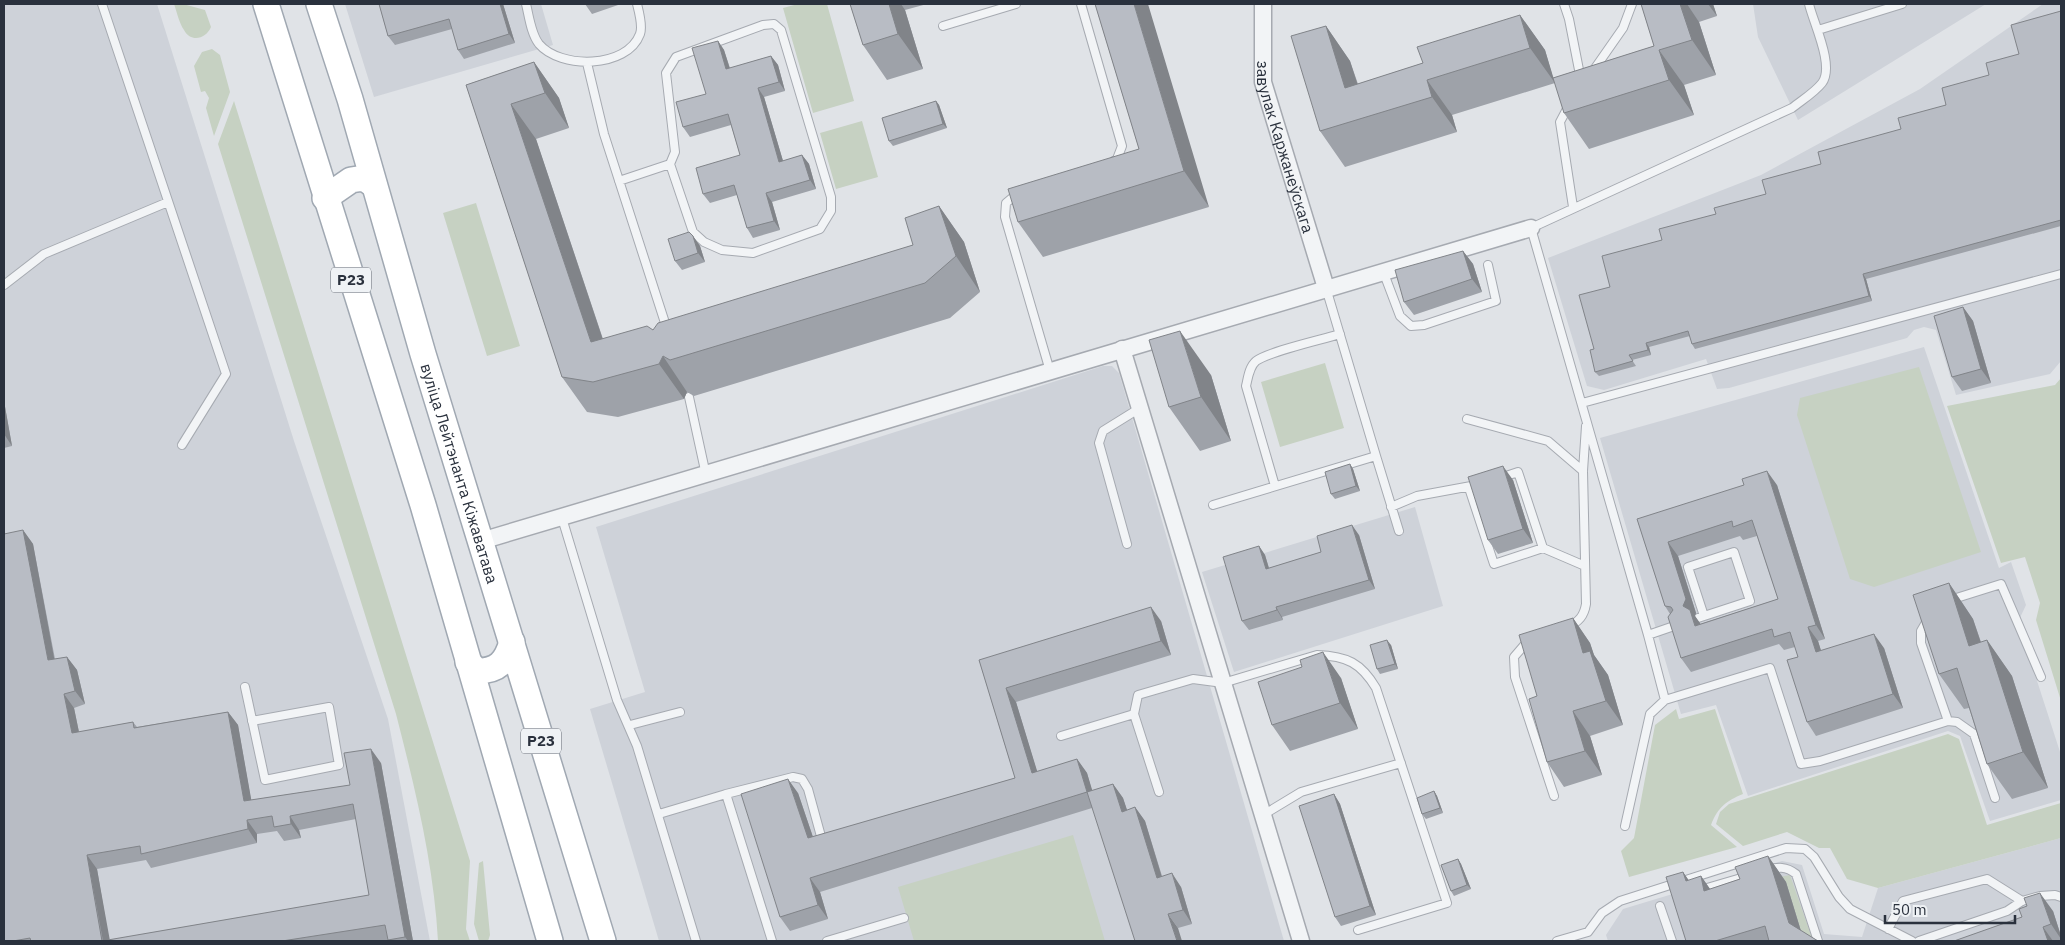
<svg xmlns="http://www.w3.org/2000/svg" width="2065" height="945" font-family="'IBM Plex Sans',sans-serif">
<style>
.built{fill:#ced2d9}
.green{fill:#c6d1c2}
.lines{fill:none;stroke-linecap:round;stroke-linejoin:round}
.lane-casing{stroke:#a6aab1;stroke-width:10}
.street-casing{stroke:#a6aab1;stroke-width:19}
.primary-casing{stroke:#a0a8b2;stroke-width:28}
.lane{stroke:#f2f4f6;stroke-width:8}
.street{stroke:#f2f4f6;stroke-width:16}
.primary{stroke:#fff;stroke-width:25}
.wall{fill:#9ea2a9;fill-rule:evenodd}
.shaded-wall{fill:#818489}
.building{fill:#b8bcc4;stroke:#818489;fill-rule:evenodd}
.labels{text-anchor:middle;stroke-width:4;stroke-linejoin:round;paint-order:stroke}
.shield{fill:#eff2f5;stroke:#656b74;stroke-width:1}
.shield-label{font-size:15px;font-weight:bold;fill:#2a313d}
.street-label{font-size:16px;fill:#2a313d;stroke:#eff2f5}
</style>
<rect width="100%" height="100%" fill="#e0e3e7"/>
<path class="built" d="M4,4H157L294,441L388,719L430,941H4Z
M345,4H541L553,45L374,97Z
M1753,4H1986L1798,120L1758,37Z
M2043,4H2061V361L2050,374L1956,395L1936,330L1924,327L1914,330L1907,338L1729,388L1717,389L1706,359L1604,390L1587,386L1548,258L1761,175L1920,89Z
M1924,347L1999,568L2011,562L2026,605L2018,622L2061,755V800L1990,821L1960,736L1948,731L1748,796L1716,705L1681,714L1600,438Z
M1103,366H1112L1119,373L1284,941H659L590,709L645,692L596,527Z
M1415,507L1443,606L1234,672L1202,572Z
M2061,838V941H1608L1606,935L1623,909L1782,861L1802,865L1824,934L1862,937L1878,888Z"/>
<path class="green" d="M174,4H183L205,10L211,27C206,39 191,43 184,30C179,23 177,12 174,4Z
M798,4H827L854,101L813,113L783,8Z
M212,49L220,55L230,92L214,136L206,108L209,98L205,91L201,92L194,66L202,52Z
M234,101L470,861L466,929L470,941H438C434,865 415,788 396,714L218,144Z
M862,121L878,177L836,189L820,133Z
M476,203L520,346L487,356L443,213Z
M1325,363L1344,428L1280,447L1261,382Z
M1919,367L1981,552L1874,587L1850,579L1797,415L1800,398Z
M2061,378V701L2036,620L2040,603L2025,557L2001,563L1947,406L2055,385Z
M1676,709L1679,719L1715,709L1743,794C1726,801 1718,807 1711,825L1737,847L1629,877L1621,851L1634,838L1655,725Z
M1948,734L1959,739L1987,825L2061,803V838L1878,888L1847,879L1830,848H1819L1787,832L1743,846L1716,824L1720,812L1729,804Z
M1073,835L1105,941H914L898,887Z
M483,861L490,935L488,941H479L474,924L479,863Z
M1790,875L1813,941L1729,887Z"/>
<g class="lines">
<g class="lane-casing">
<path id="lane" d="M102,4L226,374L182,445
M526,4C529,16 531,34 539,44C560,69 627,69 640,34C643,26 639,12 637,4
M1081,4L1122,146L1117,159L1114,161
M1564,4L1569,19L1581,80
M943,26L1016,4
M1818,30L1902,4
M587,63L604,134L667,329
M1593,71L1623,28L1632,4
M1569,105L1560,122L1573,207
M619,181L670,164L675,152L666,73L676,57L763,25L774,24L781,30L831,197V211L820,229L753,253L722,250L704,242L693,232L670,164
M1018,193L1006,203L1005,217L1050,371
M1383,271L1400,316L1411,326L1424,325L1496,301L1488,265
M4,285L44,254L168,202
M689,397L706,475
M1582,403L2061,274
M1467,419L1548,441L1583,471
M1376,456L1399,531
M1500,478L1518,472L1543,548L1585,566
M1275,486L1246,386C1248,378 1249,367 1256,361C1270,351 1321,340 1340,334
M1469,488L1494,564L1543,548
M1213,505L1376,456L1326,288
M1391,507L1417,496L1482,484
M562,518L617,700L637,746L696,941
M1127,544L1099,443L1103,431L1140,408
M1950,600L2001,584L2041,677
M1698,618L1750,601L1734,552L1688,567L1704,616
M1928,619L1921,631V643L1948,721
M1567,627C1579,622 1584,616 1586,604L1583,471L1586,426
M1648,635L1677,625
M1530,641L1526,643L1514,657L1515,677L1554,796
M245,687L265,780L339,765L329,707L252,721
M1665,700L1648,635L1531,228L1792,108C1802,100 1814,93 1822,83C1835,66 1813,22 1809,4
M1134,714L1159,792
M630,725L680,712
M1061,736L1134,714L1138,695L1193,679L1223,683L1317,655C1347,656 1361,663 1376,688L1447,903L1358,930
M726,794L793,777L802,779L808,789L822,840
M659,814L726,794L772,941
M1263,815L1301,792L1401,763
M1625,826L1650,714L1665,700L1770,668L1801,764L1820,761L1948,721L1957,722L1974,734L1995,798
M1766,870C1778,867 1786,866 1796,874L1818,941
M1707,888L1748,876
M1660,906L1672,941
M1888,929L1903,901L1987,879L2022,901
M827,941L904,918
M1557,941L1588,932L1602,913L1620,901L1786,848L1805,849L1814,857L1839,897L1850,909L1912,941
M1919,941L2007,911L2022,901L2040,896L2055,895L2061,897"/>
</g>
<g class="street-casing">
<g id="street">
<path id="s1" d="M1263,4V82L1326,288"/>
<path d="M1122,349L1301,941"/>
<path d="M481,541L1531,228"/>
</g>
</g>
<g class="primary-casing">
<g id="primary">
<path d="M266,4L423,505L550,941"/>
<path id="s2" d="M319,4L350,99L423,354L603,941"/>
<path d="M325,198L351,180L364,178L374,185"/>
<path d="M468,662L477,671C498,671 506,662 512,642"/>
</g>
</g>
<use href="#lane" class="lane"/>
<use href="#street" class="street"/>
<use href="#primary" class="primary"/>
</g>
<path class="wall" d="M379,4H503L515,43L464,59L458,50L452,29L395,45L388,36Z
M585,4H621L592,14Z
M850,4H927L905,10L923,69L887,80L863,45Z
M1095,4L1209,207L1043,257L1018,222L1139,149Z
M1641,4H1713L1717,16L1699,22L1716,75L1684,85L1694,115L1589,149L1564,113L1555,83L1452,115L1457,132L1345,167L1320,131L1326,26L1350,61L1358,84L1423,63L1520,15L1545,50L1553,78L1654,46Z
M2061,11V226L1866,279L1872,301L1695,349L1692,344L1690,336L1649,347L1651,355L1632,360L1636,366L1599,376L1595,372L1594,349L1610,287L1662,240L1716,214L1766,194L1821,164L1901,129L1946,105L2019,54Z
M718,41L724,50L730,68L771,56L778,65L785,91L764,97L783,161L802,155L809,164L816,189L772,202L780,230L753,238L747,228L737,195L710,203L703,194L740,155L731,125L690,137L683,127L706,94Z
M534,62L559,98L569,128L536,139L603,339L653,330L913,245L939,206L964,242L980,292L950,318L694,396L687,392L684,399L618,417L587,412L562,377L466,85Z
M936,101L939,105L947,128L893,146L889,141Z
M693,236L700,246L705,262L682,270L675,261Z
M1463,251L1473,264L1482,292L1414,315L1404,302Z
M1963,307L1973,321L1991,383L1962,391L1952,377Z
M1211,375L1231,441L1200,451L1169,407Z
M4,401L12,446L4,448Z
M1350,464L1353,469L1360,491L1335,499L1331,494Z
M1513,480L1533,543L1498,554L1488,540Z
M1777,485L1825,639L1818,641L1821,651L1884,648L1903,708L1816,736L1807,722L1798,657L1795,647L1784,650L1779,644L1691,672L1681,658L1670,614L1665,606L1637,519ZM1740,536L1743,540L1757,536L1778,599L1700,624L1695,616L1696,613L1678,556Z
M23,530L33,544L55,659L67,657L77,670L85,704L74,708L79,732L133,722L137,727L228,712L238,725L251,800L350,785L381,763L413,941H389L388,940L377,941H4ZM356,819L369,895L109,940L97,869L146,860L151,868L257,843V834L277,831L284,841L301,838L299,830Z
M1359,535L1375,589L1282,617L1283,620L1249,630L1242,621L1259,546L1265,555L1269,568L1321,552Z
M1949,583L1973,619L1981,642L1987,640L2012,676L2048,788L2012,799L1987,764L1969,708L1964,709L1939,674Z
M1573,618L1590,643L1594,655L1608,675L1623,725L1590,736L1602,775L1564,787L1547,762L1537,696Z
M1161,621L1171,655L1016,702L1037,772L1077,759L1087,773L1092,791L1113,784L1123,798L1127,810L1135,807L1145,821L1162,876L1181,887L1192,924L1178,928L1092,808L820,892L828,919L790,931L780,917L798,793L813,837L1015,778L979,660Z
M1391,645L1398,669L1380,674L1377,669Z
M1341,678L1358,729L1290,751L1272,725Z
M1434,791L1437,796L1443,813L1426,819L1422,814Z
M1334,794L1340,804L1376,915L1341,926L1335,917Z
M1768,856L1786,882L1801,931L1818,941H1686L1683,872L1689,881L1701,876L1710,889L1740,879Z
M1458,859L1461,864L1471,889L1454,896L1451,891Z
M2053,911L2061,936V941H1954Z"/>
<path class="shaded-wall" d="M500,4H503L515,43L509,34Z
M889,4H901L905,10L923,69L898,34Z
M1134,4H1148L1209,207L1184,171Z
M1680,4H1687L1699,22L1716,75L1692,40Z
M1708,4H1713L1717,16Z
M1520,15L1545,50L1555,83L1530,48Z
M1326,26L1350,61L1368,117L1345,88Z
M718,41L724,50L733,79L726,69Z
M1659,50L1684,85L1694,115L1669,80Z
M771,56L778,65L785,91L779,82Z
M534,62L559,98L569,128L545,93Z
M1427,80L1452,115L1457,132L1432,97Z
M758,88L764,97L786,171L779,162Z
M936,101L939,105L947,128L943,124Z
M511,104L536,139L615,376L591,342Z
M802,155L809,164L816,189L810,180Z
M766,193L772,202L780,230L774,221Z
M939,206L964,242L980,292L956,256Z
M693,236L700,246L705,262L698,253Z
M1463,251L1473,264L1482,292L1472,279Z
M1863,274L1866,279L1872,301L1869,296Z
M1963,307L1973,321L1991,383L1981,369Z
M1180,331L1211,375L1231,441L1201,397Z
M1646,343L1649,347L1651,355L1648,350Z
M663,356L687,392L684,399L659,364Z
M4,401L12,446L4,434Z
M1350,464L1353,469L1360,491L1356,486Z
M1503,466L1513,480L1533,543L1523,529Z
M1767,471L1777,485L1825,639L1816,625Z
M1352,525L1359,535L1375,589L1369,580Z
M23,530L33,544L57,674L48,660Z
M1668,542L1678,556L1696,613L1695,616L1700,623L1705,640L1683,606Z
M1259,546L1265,555L1272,579L1266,569Z
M1949,583L1973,619L1994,682L1969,646Z
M1151,607L1161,621L1171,655L1161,641Z
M1276,607L1282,617L1283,620L1277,610Z
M1573,618L1590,643L1594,655L1608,675L1623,725L1606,701L1583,653Z
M1808,627L1818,641L1826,666L1816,652Z
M1874,634L1884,648L1903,708L1893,694Z
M1387,640L1391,645L1398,669L1395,664Z
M1987,640L2012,676L2048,788L2023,752Z
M1323,652L1341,678L1358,729L1340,703Z
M67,657L77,670L85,704L75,691Z
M1006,688L1016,702L1042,787L1032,773Z
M64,694L74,708L82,747L72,733Z
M1573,711L1590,736L1602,775L1585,751Z
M228,712L238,725L254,815L244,801Z
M371,749L381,763L413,941H408L405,937Z
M1077,759L1087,773L1097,806L1087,792Z
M788,779L798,793L818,852L808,838Z
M1113,784L1123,798L1132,825L1122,812Z
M1434,791L1437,796L1443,813L1440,808Z
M1334,794L1340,804L1376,915L1370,906Z
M1135,807L1145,821L1166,891L1157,878Z
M290,816L299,830L301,838L291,824Z
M247,820L257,834V843L248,829Z
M87,855L97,869L110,941H103Z
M1768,856L1786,882L1804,941L1789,923Z
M1458,859L1461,864L1471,889L1467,885Z
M1683,872L1701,898L1686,881Z
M1172,873L1181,887L1192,924L1183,910Z
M1701,876L1719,902L1704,891Z
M810,878L820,892L828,919L818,905Z
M2040,893L2053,911L2061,936V939L2051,924Z
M1168,914L1178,928L1182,941H1177Z
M2043,927L2053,941H2048Z"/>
<path class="building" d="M379,4H500L509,34L458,50L449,19L388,36Z
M850,4H889L898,34L863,45Z
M1095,4H1134L1184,171L1018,222L1008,189L1139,149Z
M1641,4H1680L1692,40L1659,50L1669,80L1564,113L1553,78L1654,46Z
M2061,11V220L1863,274L1869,296L1692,344L1688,331L1646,343L1648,350L1629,355L1633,361L1595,372L1590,350L1594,349L1579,295L1610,287L1602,256L1662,240L1659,229L1716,214L1714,208L1766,194L1762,180L1821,164L1818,152L1901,129L1898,118L1946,105L1942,88L1989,75L1986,63L2019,54L2011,25Z
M1520,15L1530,48L1427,80L1432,97L1320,131L1291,36L1326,26L1345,88L1423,63L1417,47Z
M718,41L726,69L771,56L779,82L758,88L779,162L802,155L810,180L766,193L774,221L747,228L734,185L703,194L696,168L740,155L728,114L683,127L676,102L706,94L692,48Z
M534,62L545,93L511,104L591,342L647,326L653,330L658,323L913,245L905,218L939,206L956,256L925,283L670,360L663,356L659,364L593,382L562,377L466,85Z
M936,101L943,124L889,141L882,118Z
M689,232L693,236L698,253L675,261L668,239Z
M1463,251L1472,279L1404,302L1395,270Z
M1963,307L1981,369L1952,377L1934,316Z
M1180,331L1201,397L1169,407L1149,340Z
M1350,464L1356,486L1331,494L1325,472Z
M1503,466L1523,529L1488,540L1468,477Z
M1767,471L1816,625L1808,627L1816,652L1874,634L1893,694L1807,722L1787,660L1798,657L1790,632L1774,637L1772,629L1681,658L1668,617L1673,610L1671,607L1665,606L1637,519L1744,485L1742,479ZM1752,520L1778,599L1695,626L1690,610L1683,606L1686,599L1668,542L1732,521L1733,527Z
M1352,525L1369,580L1276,607L1277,610L1242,621L1223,557L1259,546L1266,569L1321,552L1317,536Z
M23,530L48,660L67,657L75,691L64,694L72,733L133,722L134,728L228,712L244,801L350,785L344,753L371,749L405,937L388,940L385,925L282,941H31L30,938L13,941H4V534ZM353,804L369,895L102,941L87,855L140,846L141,854L248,829L247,820L272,816L274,827L291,824L290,816Z
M1949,583L1969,646L1987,640L2023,752L1987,764L1957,668L1939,674L1913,595Z
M1151,607L1161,641L1006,688L1032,773L1077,759L1087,792L810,878L818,905L780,917L741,794L788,779L808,838L1015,778L979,660Z
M1573,618L1583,653L1590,651L1606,701L1573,711L1585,751L1547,762L1529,699L1537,696L1519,635Z
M1387,640L1395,664L1377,669L1370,645Z
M1323,652L1340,703L1272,725L1258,682L1302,667L1300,660Z
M1113,784L1122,812L1135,807L1157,878L1172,873L1183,910L1168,914L1177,941H1135L1087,792Z
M1434,791L1440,808L1422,814L1417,798Z
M1334,794L1370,906L1335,917L1299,806Z
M1768,856L1789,923L1818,941H1769L1765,926L1715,941H1686L1666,877L1683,872L1686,881L1701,876L1704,891L1740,879L1735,867Z
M1458,859L1467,885L1451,891L1441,865Z
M2040,893L2051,924L2043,927L2048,941H1954L2022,917L2019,909L2027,906L2024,898Z"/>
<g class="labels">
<g class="shield">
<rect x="331" y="267.5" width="40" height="25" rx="4"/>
<rect x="521" y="728.5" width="40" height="25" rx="4"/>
</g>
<g class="shield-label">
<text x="351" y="285">Р23</text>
<text x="541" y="746">Р23</text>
</g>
<g class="street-label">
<text dy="6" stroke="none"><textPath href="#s1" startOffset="146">завулак Каржанеўскага</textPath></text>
<text dy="6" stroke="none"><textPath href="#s2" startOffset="490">вуліца Лейтэнанта Кіжаватава</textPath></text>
</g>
</g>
<rect width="2065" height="945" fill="none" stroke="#2a313d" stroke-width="10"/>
<path d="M1885 915v8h130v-8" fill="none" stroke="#2a313d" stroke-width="2.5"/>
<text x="1892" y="915" font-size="15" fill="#2a313d" stroke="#eff2f5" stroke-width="4" paint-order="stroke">50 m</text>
</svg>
